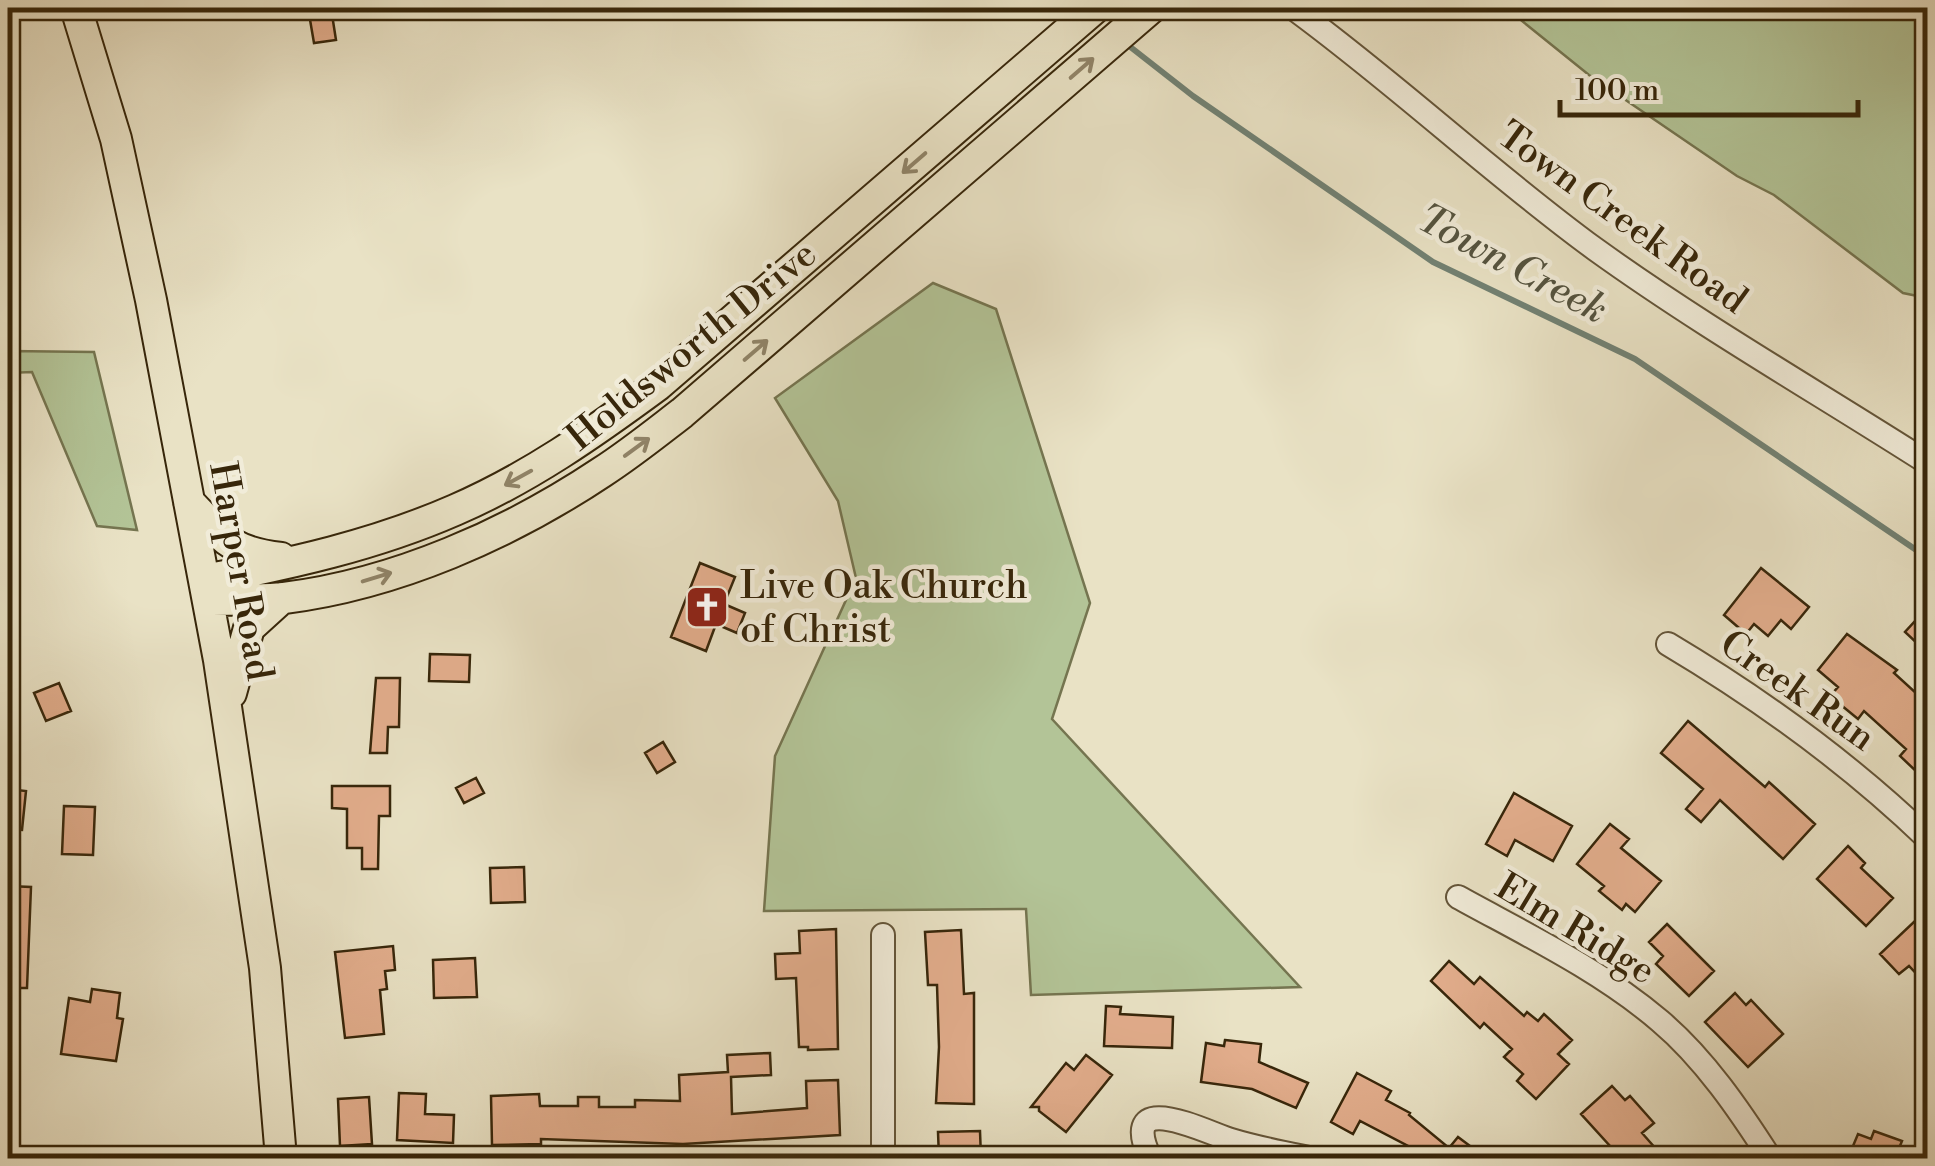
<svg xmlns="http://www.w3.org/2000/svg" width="1935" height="1166" font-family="'Libre Bodoni',serif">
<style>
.green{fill:#b3c497;stroke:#757550;stroke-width:2.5}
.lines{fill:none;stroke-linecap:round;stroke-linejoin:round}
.stream{stroke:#718173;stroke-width:6}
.building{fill:#e2ad8c;stroke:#37260a;stroke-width:2.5}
.minor-casing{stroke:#645539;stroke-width:26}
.major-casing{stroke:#37260a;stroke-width:34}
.minor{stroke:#f1ecd9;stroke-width:22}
.major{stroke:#e9e2c5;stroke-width:30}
.oneway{stroke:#908468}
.labels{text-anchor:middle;stroke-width:9;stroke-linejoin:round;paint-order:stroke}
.street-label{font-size:38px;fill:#37260a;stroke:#f1ecd9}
.poi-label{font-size:38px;fill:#37260a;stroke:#f1ecd9;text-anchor:start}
.water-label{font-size:40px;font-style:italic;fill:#54533f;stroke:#f1ecd9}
</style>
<rect width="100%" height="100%" fill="#e9e2c5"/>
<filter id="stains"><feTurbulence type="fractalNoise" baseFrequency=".002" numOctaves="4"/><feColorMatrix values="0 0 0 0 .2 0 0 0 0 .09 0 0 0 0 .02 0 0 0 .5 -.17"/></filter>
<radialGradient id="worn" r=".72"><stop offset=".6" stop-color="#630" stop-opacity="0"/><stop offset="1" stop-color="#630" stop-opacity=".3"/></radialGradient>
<path class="green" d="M1506,8H1927V298L1903,293L1774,195L1737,176L1589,75Z
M933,283L996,309L1090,603L1052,719L1300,987L1031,995L1026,909L764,911L775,756L856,578L838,501L775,398Z
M8,351L94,352L137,530L97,526L32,372L8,373Z"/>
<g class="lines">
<path class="stream" d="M1124,42L1193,96L1433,262L1635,359L1928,558"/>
</g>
<path class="building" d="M308,8H331L336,40L314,43Z
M700,563L735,577L724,604L745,613L737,633L716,624L706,651L671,637Z
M1761,568L1809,607L1791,629L1781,620L1768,636L1754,624L1746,634L1724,615Z
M1928,607V638L1920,646L1905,632Z
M1847,634L1897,670L1894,673L1928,704V763L1918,773L1900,756L1906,749L1864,711L1858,719L1830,696L1838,687L1818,670Z
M430,654L470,655L469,682L429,681Z
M376,678H400L399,727H388L387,753H370Z
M59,683L71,711L46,721L34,693Z
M1688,721L1765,787L1769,782L1815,824L1783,859L1720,800L1701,822L1686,809L1703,789L1661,753Z
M663,742L675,762L657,773L645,753Z
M476,778L484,793L464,803L456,788Z
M332,786H390V816H379L378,869H362V848H347V809L332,808Z
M8,789L26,791L22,830L8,829Z
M1514,793L1572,826L1553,861L1515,840L1507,856L1486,844Z
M64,806L95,807L93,855L62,854Z
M1610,824L1629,839L1621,848L1661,881L1635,912L1626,904L1622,910L1599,891L1604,886L1577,864Z
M1848,846L1865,863L1861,868L1893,898L1866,926L1817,879Z
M524,867L525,902L491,903L490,868Z
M8,886L31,887L27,988H8Z
M1916,920L1928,932V986L1909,966L1899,974L1880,954Z
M1667,924L1714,971L1689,996L1656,964L1663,956L1649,942Z
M836,929L838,1049L808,1050V1047H799L796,978L776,979L775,954L800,953L799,931Z
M961,930L964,994L974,993V1104L936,1103L939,1047L937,985H928L925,932Z
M393,946L395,970L385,971L387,989L380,990L384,1034L345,1038L335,952Z
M475,958L477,997L434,998L433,960Z
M1449,961L1474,984L1480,977L1524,1016L1527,1012L1538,1021L1544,1014L1572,1040L1558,1054L1569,1064L1536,1099L1517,1081L1523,1074L1504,1057L1512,1049L1484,1023L1480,1028L1431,981Z
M92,989L120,993L117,1018L123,1019L116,1061L61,1054L69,998L90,1002Z
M1735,993L1746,1005L1751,1000L1783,1034L1748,1067L1705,1022Z
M1106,1006L1121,1007L1120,1014L1173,1017L1172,1048L1104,1046Z
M1225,1040L1261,1044L1259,1062L1308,1083L1296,1108L1252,1089L1201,1082L1206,1043L1224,1046Z
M770,1053L771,1075L731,1077L732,1114L807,1108L806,1081L838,1080L840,1135L683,1144L541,1139V1144L492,1145L491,1096L539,1094L540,1106H578V1097H599V1107H635V1100L680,1101L679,1075L728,1072L727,1055Z
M1086,1055L1112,1075L1066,1132L1039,1111V1107H1031L1066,1063L1074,1070Z
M1357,1073L1391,1091L1386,1100L1410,1113L1409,1115L1449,1148L1458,1137L1486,1158H1399L1408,1146L1360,1121L1353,1134L1331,1122Z
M1612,1086L1625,1100L1630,1096L1654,1123L1642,1133L1664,1158H1621L1581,1114Z
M399,1093L426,1094L425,1114L454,1115L453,1143L397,1140Z
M369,1097L372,1144L340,1146L338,1099Z
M980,1131L981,1158H939L938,1132Z
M1874,1131L1902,1141L1895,1158H1848L1858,1134L1871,1139Z"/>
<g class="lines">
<g class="minor-casing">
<path id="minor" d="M1293,8C1397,84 1491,173 1595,249C1702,326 1817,392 1928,463
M1668,644C1762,700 1849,763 1928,839
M1458,897C1527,935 1600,970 1660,1021C1704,1058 1740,1111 1770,1158
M883,1158V935
M1150,1158C1117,1086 1205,1132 1231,1140C1257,1148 1284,1153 1309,1158"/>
</g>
<g class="major-casing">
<path id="major" d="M76,8L116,139L151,300L219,660L265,968L281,1158
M189,502C224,538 229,552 281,558
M204,580C290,564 375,545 455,510C529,478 593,433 658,385L1095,8
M208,600C233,599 259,601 284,598C396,584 509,534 602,472C630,454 656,433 682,413L1151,8
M231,693L249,628L282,598"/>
</g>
<use href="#minor" class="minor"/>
<use href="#major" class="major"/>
</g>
<defs><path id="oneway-shaft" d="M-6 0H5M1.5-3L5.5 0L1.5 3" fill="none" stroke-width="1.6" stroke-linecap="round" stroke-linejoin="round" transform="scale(2.5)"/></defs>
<g class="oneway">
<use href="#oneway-shaft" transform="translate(1082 68) rotate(-41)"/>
<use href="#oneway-shaft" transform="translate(914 163) rotate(139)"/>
<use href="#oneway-shaft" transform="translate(756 350) rotate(-41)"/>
<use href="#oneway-shaft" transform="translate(637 447) rotate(-36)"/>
<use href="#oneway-shaft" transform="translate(518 478) rotate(151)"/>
<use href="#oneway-shaft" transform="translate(377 577) rotate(-17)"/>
</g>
<defs>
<g id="church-square" transform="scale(2.25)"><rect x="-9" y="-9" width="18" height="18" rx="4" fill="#8f2418" stroke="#f1ecd9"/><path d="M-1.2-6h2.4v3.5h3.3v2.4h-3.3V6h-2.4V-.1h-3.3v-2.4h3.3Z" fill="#fff"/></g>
</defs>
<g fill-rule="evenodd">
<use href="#church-square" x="707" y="607"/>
</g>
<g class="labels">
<g class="street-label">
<text transform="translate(1623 217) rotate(36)" y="13">Town Creek Road</text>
<text transform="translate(691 345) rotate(-39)" y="13">Holdsworth Drive</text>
<text transform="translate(242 571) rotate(80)" y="13">Harper Road</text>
<text transform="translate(1798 690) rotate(35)" y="13">Creek Run</text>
<text transform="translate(1576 928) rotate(31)" y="13">Elm Ridge</text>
</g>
<g class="poi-label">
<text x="740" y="598">Live Oak Church<tspan x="740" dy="44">of Christ</tspan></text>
</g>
<g class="water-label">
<text transform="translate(1513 263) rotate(28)" y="14">Town Creek</text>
</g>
</g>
<rect width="1935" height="1166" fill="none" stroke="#e9e2c5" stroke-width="40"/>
<rect x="10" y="10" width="1915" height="1146" fill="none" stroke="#37260a" stroke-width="5"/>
<rect x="20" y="20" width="1895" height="1126" fill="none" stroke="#37260a" stroke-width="2.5"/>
<path d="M1560 100v15h298v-15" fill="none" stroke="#37260a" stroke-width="5"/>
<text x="1575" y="100" font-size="30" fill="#37260a" stroke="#f1ecd9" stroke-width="8" paint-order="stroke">100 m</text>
<rect width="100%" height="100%" filter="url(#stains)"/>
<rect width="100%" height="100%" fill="url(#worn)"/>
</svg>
